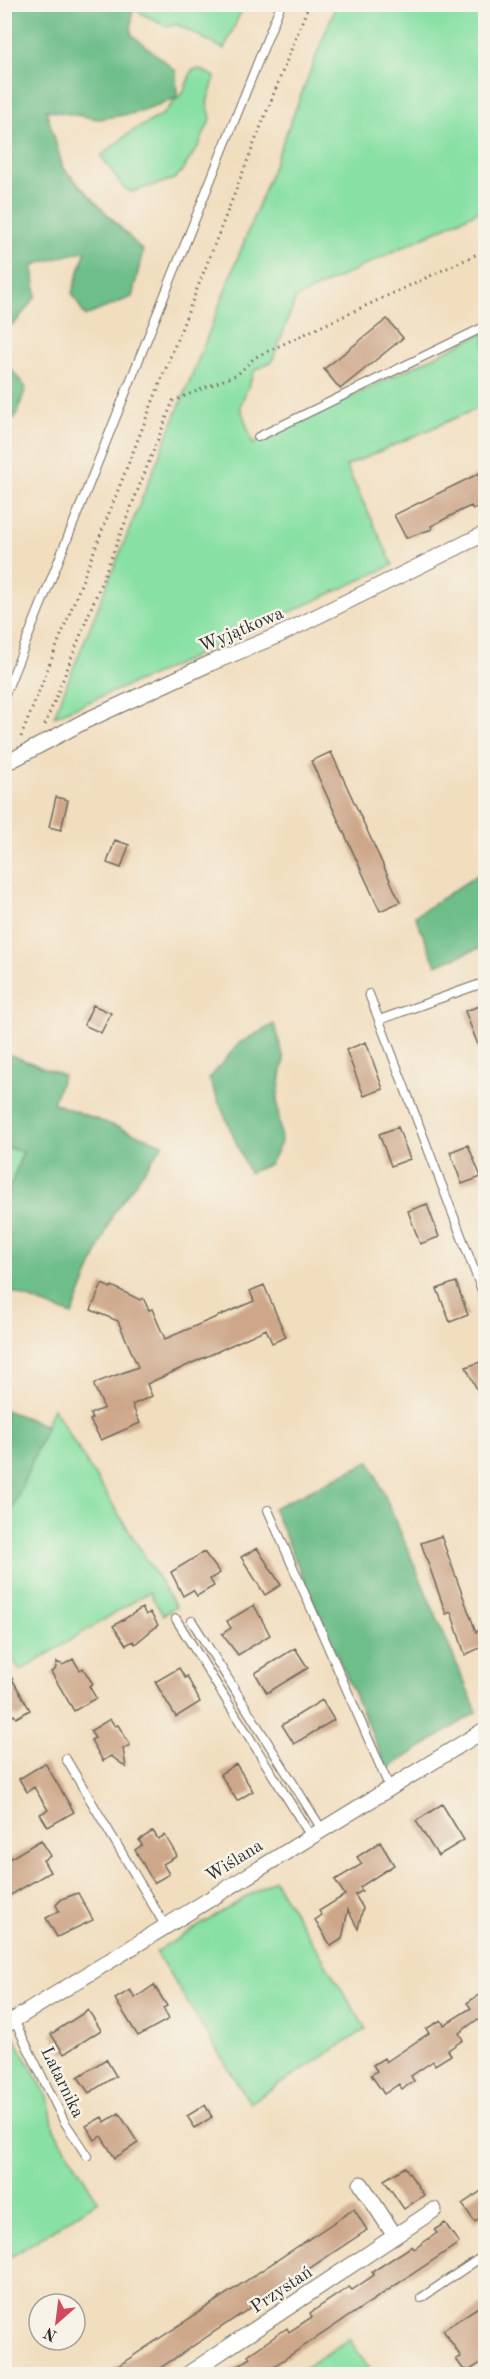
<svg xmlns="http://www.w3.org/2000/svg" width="490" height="2379" font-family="'Old Standard TT',serif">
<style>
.green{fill:#88e0a4;stroke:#5a8668;stroke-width:1.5}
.forest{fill:#6ebe8a;stroke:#4c745a;stroke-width:1.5}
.building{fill:#cea78a}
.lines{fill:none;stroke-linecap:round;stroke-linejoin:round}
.lane-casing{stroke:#706a5f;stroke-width:10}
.street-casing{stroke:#706a5f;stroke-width:17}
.path{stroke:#706a5f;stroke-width:3;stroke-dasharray:1.5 4.5;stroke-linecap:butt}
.lane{stroke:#fff;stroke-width:8}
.street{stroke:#fff;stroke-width:15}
.labels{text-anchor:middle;stroke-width:5;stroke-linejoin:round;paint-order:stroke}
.street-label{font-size:18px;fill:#2b2b2b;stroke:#f7f3e8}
</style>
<rect width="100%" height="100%" fill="#f7f3e8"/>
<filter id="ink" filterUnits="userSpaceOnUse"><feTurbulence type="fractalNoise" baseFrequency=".0167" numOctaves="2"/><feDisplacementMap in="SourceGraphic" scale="12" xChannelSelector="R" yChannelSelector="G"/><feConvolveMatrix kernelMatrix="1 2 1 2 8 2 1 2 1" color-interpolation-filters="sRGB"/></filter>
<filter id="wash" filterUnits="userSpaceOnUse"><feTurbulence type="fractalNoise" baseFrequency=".008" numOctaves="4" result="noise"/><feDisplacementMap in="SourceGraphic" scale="24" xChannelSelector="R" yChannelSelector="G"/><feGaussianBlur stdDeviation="1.35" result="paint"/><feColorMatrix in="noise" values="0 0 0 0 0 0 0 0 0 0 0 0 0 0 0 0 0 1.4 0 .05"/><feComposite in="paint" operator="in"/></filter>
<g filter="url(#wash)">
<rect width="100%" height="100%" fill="#f1debf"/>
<path class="green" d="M124,4L244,5L224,49L176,24L167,27Z
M336,5H485V208L296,298L272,362L255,370L240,406L253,444L485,332V405L346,466L393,565L158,673L54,716L204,345Z
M199,69L215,77L207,103L211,118L199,145L182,171L174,179L132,192L124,188L101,156L131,132L162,115L184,91L192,70Z
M5,1147L23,1152L5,1202Z
M53,1408L176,1607L163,1615L149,1592L20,1671L5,1645L4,1527Z
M274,1880L366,2029L250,2103L156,1952Z
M15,2039L48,2097L54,2129L98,2201L5,2261L4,2045Z
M349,2339L373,2374H295Z"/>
<path class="forest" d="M5,4L133,5L131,34L176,71L177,98L135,113L99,119L46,110L63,168L143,251L132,297L85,316L72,293L86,250L33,265L36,296L16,322L5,329Z
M4,360L26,388L15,418L5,421Z
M485,870V946L436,965L415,916Z
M274,1024L284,1059L277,1100L281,1142L270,1164L249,1173L209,1079L239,1043Z
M5,1053L63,1075L53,1103L163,1144L113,1214L72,1315L5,1289V1202L23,1152L5,1147Z
M5,1410L47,1426L5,1527Z
M370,1461L477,1712L387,1769L273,1508Z"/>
<g id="blocks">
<path class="building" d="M387,319L403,338L340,389L324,369Z
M486,470V503L473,509L471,506L462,510L431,526L432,529L406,538L394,515Z
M331,752L400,902L380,911L311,761Z
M56,797L68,800L61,830L49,827Z
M115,840L129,845L121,868L107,863Z
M486,1004V1061H484L465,1011Z
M93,1005L111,1013L101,1033L84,1025Z
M366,1042L383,1089L364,1096L346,1050Z
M398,1127L410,1159L391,1166L379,1134Z
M468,1145L481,1177L462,1184L450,1152Z
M427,1204L439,1237L420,1244L408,1211Z
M456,1282L468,1315L450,1322L437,1289Z
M102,1284L111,1288L112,1286L140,1300L143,1298L149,1310L152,1309L165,1339L254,1301L250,1291L264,1285L286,1337L272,1343L266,1329L147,1384L152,1396L132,1405L140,1423L101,1440L90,1420L92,1419L90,1414L104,1408L94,1386L95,1383L138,1367L118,1321L91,1310Z
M486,1360V1408L466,1367Z
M441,1536L476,1632L480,1630L486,1645L465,1655L451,1612L446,1614L421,1543Z
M257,1548L281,1585L265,1595L241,1557Z
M204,1552L220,1573L210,1579L214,1586L197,1596L193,1590L183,1596L171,1572Z
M254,1605L270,1635L238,1655L222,1634L231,1628L227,1621Z
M142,1608L146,1615L150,1612L158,1625L135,1644L133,1641L126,1645L113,1626Z
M295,1648L308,1668L267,1693L255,1673Z
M73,1659L80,1670L83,1668L93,1684L89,1686L96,1698L74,1711L51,1672L55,1670L57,1662L63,1665Z
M4,1665L30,1710L16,1718L14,1715L4,1721Z
M179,1668L185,1678L187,1676L200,1702L176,1717L155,1682Z
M322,1700L334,1720L294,1744L282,1725Z
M110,1719L115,1726L118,1725L130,1745L123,1749L126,1767L111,1756L103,1761L91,1740L95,1738L90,1731Z
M45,1763L74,1812L48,1827L40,1814L48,1810L34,1787L27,1792L19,1779Z
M236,1764L253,1791L237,1801L220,1774Z
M442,1804L464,1840L438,1856L416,1821Z
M153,1831L158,1839L165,1835L177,1856L163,1864L169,1874L154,1883L135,1850L142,1845L139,1840Z
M41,1840L51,1856L43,1860L50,1872L4,1899V1862Z
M380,1842L394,1865L360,1887L362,1891L355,1895L363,1908L358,1929L348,1910L342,1939L331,1946L315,1920L322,1915L319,1911L345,1895L335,1880L362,1864L357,1857Z
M78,1893L93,1920L57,1937L46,1918L59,1911L56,1905L62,1899Z
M154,1985L167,2006L163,2008L169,2019L138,2036L115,1999L130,1990L135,1998Z
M486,1990V2030L478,2019L459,2033L463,2040L448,2050L451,2055L435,2065L433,2061L411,2076L414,2081L402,2089L399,2084L384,2094L371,2075L377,2071L373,2065L384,2058L386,2062L429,2033L426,2029L441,2020L444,2025L471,2008L467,2003Z
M88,2010L101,2030L64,2054L51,2034Z
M106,2059L116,2076L89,2093L78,2077Z
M205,2105L212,2117L195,2128L187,2116Z
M119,2113L138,2143L115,2158L101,2136L95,2140L86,2126L102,2117L105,2122Z
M405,2167L424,2195L404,2209L384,2180Z
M486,2188V2215L475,2222L462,2204Z
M354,2209L367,2230L151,2374H106Z
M445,2223L459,2243L262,2374H225L250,2358L248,2355L287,2328L289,2332L312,2317L310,2313L349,2287L352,2290L374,2275L372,2272L412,2246L414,2249L437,2233L434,2230Z
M486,2302V2354L481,2363L470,2370L463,2369L456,2359L461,2357L443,2330Z"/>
</g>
</g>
<g filter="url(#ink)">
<use href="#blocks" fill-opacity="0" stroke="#706a5f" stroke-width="1.5"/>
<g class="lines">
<g class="lane-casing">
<path id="lane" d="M258,437L486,326
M4,697L281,4
M369,994L486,1301
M379,1020L486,982
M268,1510L389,1786
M176,1619L310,1835
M192,1621L321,1828
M66,1759L166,1927
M14,2020L64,2121L87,2156
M421,2298L486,2254"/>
</g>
<g class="street-casing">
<path id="street" d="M12,760L85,721L211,663L279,635L486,533
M4,2026L486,1729
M361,2184L395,2236
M188,2374L434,2210"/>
</g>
<path class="path" d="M45,725L173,401L238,374L254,358L266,352L486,250
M21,737L309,4"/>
<use href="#lane" class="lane"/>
<use href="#street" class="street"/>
</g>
</g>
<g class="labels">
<g class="street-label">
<text transform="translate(241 629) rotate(-23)" y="6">Wyjątkowa</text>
<text transform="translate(234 1860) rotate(-32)" y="6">Wiślana</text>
<text transform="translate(63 2082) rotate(64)" y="6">Latarnika</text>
<text transform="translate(281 2289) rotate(-34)" y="6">Przystań</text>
</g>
</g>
<rect width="490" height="2379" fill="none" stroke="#f7f3e8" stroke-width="24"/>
<g transform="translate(57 2322) rotate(208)"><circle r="28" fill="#f7f3e8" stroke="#a5a39c" stroke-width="1.5"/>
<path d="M0-4.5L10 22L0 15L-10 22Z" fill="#d1495b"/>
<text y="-9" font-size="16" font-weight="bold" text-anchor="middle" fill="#2b2b2b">N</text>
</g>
</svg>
